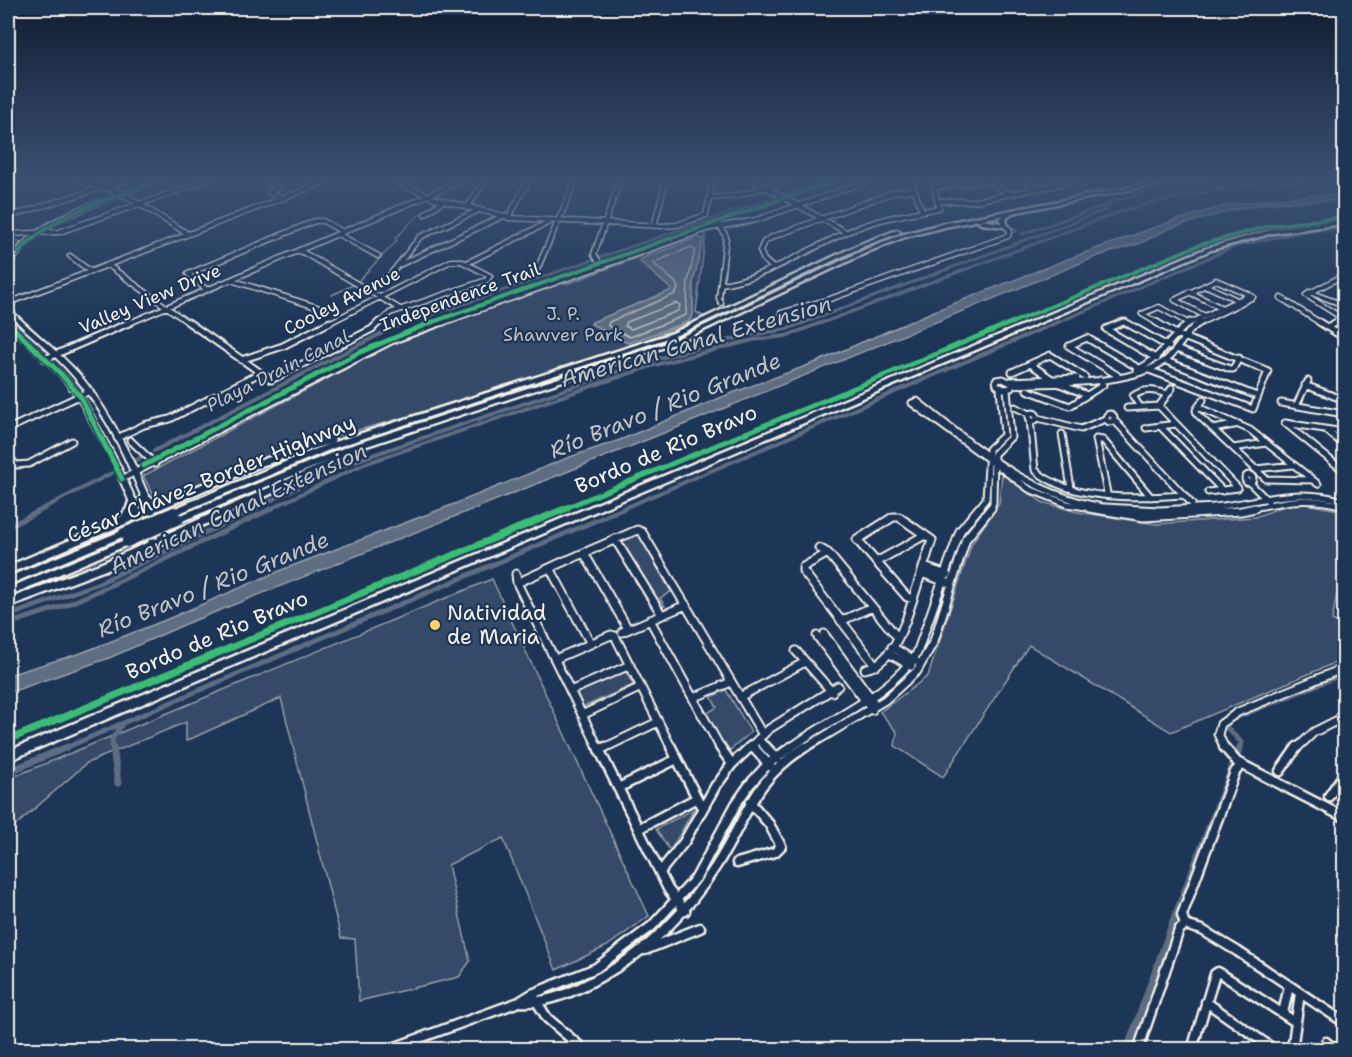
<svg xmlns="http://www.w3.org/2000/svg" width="1352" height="1057" font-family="'Shantell Sans',sans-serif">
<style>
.green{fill:#354a67;stroke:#949ea8;stroke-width:1.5}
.water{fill:#5e6d82;stroke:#9aa2ab;stroke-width:1.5}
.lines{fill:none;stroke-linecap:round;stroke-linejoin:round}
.shore{stroke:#b8bcbf;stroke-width:1.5}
.stream{stroke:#9aa2ab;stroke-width:1.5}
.canal-far3{stroke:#5e6d82;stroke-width:3}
.canal-far2{stroke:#5e6d82;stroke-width:4}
.canal-far1{stroke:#5e6d82;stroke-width:5}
.canal{stroke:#5e6d82;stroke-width:7}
.minor-far3-casing{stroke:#f4f1e8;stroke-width:7}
.minor-far2-casing{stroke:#f4f1e8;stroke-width:9}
.minor-far1-casing{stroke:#f4f1e8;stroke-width:11}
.minor-casing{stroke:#f4f1e8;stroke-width:13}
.major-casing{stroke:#f4f1e8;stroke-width:4}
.highway-casing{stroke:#f4f1e8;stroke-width:5}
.minor-far3{stroke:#1d3557;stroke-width:4}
.minor-far2{stroke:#1d3557;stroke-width:5}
.minor-far1{stroke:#1d3557;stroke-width:7}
.minor{stroke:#1d3557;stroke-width:8}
.major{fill:#1d3557;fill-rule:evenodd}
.highway{fill:#1d3557;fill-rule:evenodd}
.highway-bridge-casing{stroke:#f4f1e8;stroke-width:14;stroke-linecap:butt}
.highway-bridge{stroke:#1d3557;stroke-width:10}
.cycleway-far2-casing{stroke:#1d3557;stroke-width:6}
.cycleway-far1-casing{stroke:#1d3557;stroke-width:8}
.cycleway-casing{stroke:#1d3557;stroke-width:10}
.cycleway-far2{stroke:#3abd76;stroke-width:4}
.cycleway-far1{stroke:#3abd76;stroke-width:5}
.cycleway{stroke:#3abd76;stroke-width:7}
.poi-dot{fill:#ffd166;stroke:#1d3557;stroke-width:2}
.labels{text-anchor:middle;stroke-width:4.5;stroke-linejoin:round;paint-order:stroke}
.far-street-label{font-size:18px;fill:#f4f1e8;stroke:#1d3557}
.far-park-label{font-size:18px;fill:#bbbfc1;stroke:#1d3557}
.far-water-label{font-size:18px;font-style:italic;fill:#c0c3c4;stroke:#1d3557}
.street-label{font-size:21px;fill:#f4f1e8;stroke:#1d3557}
.poi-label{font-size:21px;fill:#f4f1e8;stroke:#1d3557;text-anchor:start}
.water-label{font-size:22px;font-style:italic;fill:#c0c3c4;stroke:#1d3557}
</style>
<rect width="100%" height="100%" fill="#1d3557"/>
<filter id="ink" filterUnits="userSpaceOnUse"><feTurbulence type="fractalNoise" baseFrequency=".0167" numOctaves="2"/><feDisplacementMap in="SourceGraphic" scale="12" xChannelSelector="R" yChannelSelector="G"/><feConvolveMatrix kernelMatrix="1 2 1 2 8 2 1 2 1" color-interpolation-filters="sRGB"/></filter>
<g filter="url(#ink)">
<path class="green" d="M706,232L696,312L705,317L623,348L489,391L418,414L302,445L164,500L156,499L143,476L393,344L559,283H569Z
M1002,474L1042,502L1077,512L1156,524L1255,517L1295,502L1344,511V584L1339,583L1332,620L1344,626V659L1171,732L1029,645L943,777L895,746L897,732L880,712L928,676L972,543L999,504Z
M638,533L671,592L660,598L665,606L661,607L619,540Z
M492,579L649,916L607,946L556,970L503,838L448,865L470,961L459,977L359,1001L355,939L341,938L281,698L186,741V722L87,763L8,832V779Z
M625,670L633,685L581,708L573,693Z
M726,690L751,732L726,754L706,714L717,707L711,697Z
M694,809L670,851L656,829Z"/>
<path class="water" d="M1319,195H1344V200L1269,203L1237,209L1170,228L1141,243L1098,256L649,439L188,623L109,658L8,693V675L81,653L163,621L284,569L457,503L567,458L620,440L727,395L814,363L932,312L1068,259L1172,221L1225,206L1269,199Z
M698,237L703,239L693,283V315L688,322L628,343L591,324L592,322L672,290L640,262L641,259Z"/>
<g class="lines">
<path class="shore" d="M691,247L695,250L688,282L686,315L630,337L608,326L609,322L675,294L678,289L676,283L653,263Z
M676,303L680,305L678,311L631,329L625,326L627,322Z"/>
<path class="stream" d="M357,282L392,246L397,241L395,239L413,220L437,201
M332,295L353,285"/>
<path class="canal-far3" d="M1114,201L1166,187L1216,180
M1013,228L1017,231
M1022,234L1106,205
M405,324L826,180
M801,324L1108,209L1110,202
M819,324L1122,211C1195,190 1268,181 1344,180
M1054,324L1236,246L1306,231L1344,228"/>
<path class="canal-far2" d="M154,451L390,329L409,322
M135,461L140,458
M42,509L112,473
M253,509L352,462L649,361L744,336L787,329L805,322
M270,509L364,464L651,366L753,340L786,336L823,322
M622,509L1058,322"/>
<path class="canal-far1" d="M8,527L45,508
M8,616L99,583L257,508
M8,624L66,605L107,587L273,508
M63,749L123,723
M113,749L112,739L123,723L625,508
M1240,749L1242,743L1226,727L1230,720L1344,674"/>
<path class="canal" d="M113,747L118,783
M8,772L67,747
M1127,1050L1174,919L1240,747"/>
<g class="minor-far3-casing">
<path id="minor-far3" d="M76,180L120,192
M393,180L436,199L512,218L661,226L677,225L706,215L713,180
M752,180L846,232
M911,180L922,211
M987,180L1009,194
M1024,180L1039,189
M267,181L279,188L269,192L281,198
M106,187L127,180
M934,187L989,181
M123,194L188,234
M710,198L736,196L788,180
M938,201H975L1080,180
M467,208L485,180
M425,214L443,201
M8,217L103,187
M508,218L529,180
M720,225L726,237L719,298L721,303
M654,226L666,180
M8,234L59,232L209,180
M338,234L378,256
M299,250L400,309
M70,256L90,271
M467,263L551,221
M108,265L190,324
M399,265L501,217
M601,265L594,254L620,180
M772,267L764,260L760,251L764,242L772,237L894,192L914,190
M535,274L576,180
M231,280L323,309
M721,284C766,278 804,251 845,233C875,219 907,214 939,208L932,180
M1205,285L1237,300
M366,289L389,276L420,237L477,211
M207,290L188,274L315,221H323L343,232
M1189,292L1222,308
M1309,292L1344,305
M1281,298L1322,324
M1175,300L1216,280L1250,295
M1175,300L1205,316
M8,303L330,180
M781,313L830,299L1008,236L1010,230L1004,225
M1339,316L1306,295L1344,275
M127,324L464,180
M327,324L451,261H461L490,276L487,280L390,313L378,324
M439,324L706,229L756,220L871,180
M1119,324L1124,322L1127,324
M1159,324L1142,314L1159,307L1188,323
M1188,324L1249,295
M1198,324L1253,297
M1335,324L1344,304"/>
</g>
<g class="minor-far2-casing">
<path id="minor-far2" d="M188,322L271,380L372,329L379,322
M1123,322L1106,329L1157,359
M1125,322L1169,347
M1319,322L1344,338
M1327,327L1337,322
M1069,346L1087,338L1140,369
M1069,346L1117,375
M1176,349L1230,369H1233L1239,358
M45,359L131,322
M241,360L283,346L330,322
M1166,361L1257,396
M1030,364L1052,379
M1137,370C1162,358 1169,338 1190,322
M1149,370L1253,409L1268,371L1176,334L1156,322
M1012,372L1050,355L1085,377
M1003,379L1013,384L1011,388L1004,389L997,385L996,380Z
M1010,381L1077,378
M1060,384L1087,395
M1013,385C1056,382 1127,386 1163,362C1179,352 1184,331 1201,322
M1305,385L1344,400
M1027,390L1070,406L1103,385L1100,380
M1203,400L1196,410L1197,414L1266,479L1313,480
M1281,403L1344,414
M1159,406L1238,488L1208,492
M1159,406L1172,388
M1296,406L1308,381
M1015,407L1030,414
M1140,407L1133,396C1145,388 1154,390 1167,394
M1198,407L1250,430L1318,484
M1127,408L1159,406
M1029 417a4 4 0 1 1 8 0a4 4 0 1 1-8 0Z
M1106 418a4 4 0 1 1 8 0a4 4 0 1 1-8 0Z
M1038,418L1081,429L1105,419
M1030,419L1035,470C1071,502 1140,498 1184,495
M1115,421L1192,504
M1285,423L1344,471
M1285,423L1344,432
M1160,426L1223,491
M1146,428L1176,424
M8,429L90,391
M1213,429L1239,424
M1326,430L1344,445
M1062,434L1071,488
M117,438L144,425L170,419L260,373
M130,440L155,464
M1233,448L1266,443
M8,455L16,465L29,464L72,441
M1255,469L1293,465
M1245 479a4 4 0 1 1 8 0a4 4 0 1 1-8 0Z
M122,479L391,341L443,322
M1249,482L1268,501
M1107,493L1096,439L1103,440L1151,497
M978,509L986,499L989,449L1004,435L1000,388
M990,509L993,503L994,454L1011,437L1007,389
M1098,509L1067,504L1029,489L912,403L917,401C982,452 1031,498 1116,509
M1196,509C1250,506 1290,485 1344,501
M1249,509C1285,501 1307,496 1344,506"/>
</g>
<g class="minor-far1-casing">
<path id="minor-far1" d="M1089,508L1144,517L1241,511L1255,508
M1105,508L1159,511L1216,508
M893,517H899L932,540L913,599L907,597L857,540Z
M615,539L662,615
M819,548L828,553L898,638
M584,553L628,629
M828,553L803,567V571L876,666
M570,559L637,530L642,532L763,735
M876,562L925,535
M924,567L947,575
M550,568L591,644
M922,573L951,584
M516,574L517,583L599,749
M517,583L567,560
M907,617L913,599
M650,620L721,749
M841,621L872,607
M622,632L686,605
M824,634L873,701
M817,636L872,710
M892,647L916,661
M796,651L832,692
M888,653L911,666
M555,659L611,635L615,636L672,749
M865,669C888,664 898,640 906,620
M570,691L630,665
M740,697L805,662
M693,698L731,682
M582,715L641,687
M1336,721L1344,728
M758,739L767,749
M751,745L754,749
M602,749L658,722
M748,749L769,729L838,686
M789,749C832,716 886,699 917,653L960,531L979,508
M803,749L885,700L917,671L934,641L966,539L991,508
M1225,749L1218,734L1221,724L1238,712L1344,668
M1296,749L1314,732L1344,717"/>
</g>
<g class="minor-casing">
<path id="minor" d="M598,747L668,889L685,911
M671,747L702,808
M720,747L732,764
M753,747L770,766
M766,747L777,759
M1224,747L1237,762L1344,817
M599,750L605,747
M1280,771L1297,747
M719,782L732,764L750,747
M618,788L677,759
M1329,796L1344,774
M638,829L697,798
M737,863L775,852L781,846L769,824L750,802
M660,872L684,842L716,785
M1185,925L1202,930L1237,951L1344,1022
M1185,925L1182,915L1235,772L1242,764
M645,950L700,928
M532,994L547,1018L584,1050
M520,1002C549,1004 577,990 602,976C649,950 687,912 716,866C749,815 750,783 805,747
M1206,1002L1275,1050
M1283,1013L1289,986
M1200,1024L1215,974L1218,972L1294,1021
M1326,1042L1336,1050
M387,1050L519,1002L532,994L596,968L652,926L696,878L736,804L750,784L768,764L791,747
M1138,1050L1179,930L1185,925
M1192,1050L1198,1029
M1292,1050L1300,993"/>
</g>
<g class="major-casing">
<path id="major" d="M163,180H168L103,202L60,221L41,233L24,248L10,265H8C8,259 13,255 17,250C48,211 116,195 163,180Z
M16,242L20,243L10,254H8V251Z
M8,308L10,309C32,332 59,351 80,375C120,423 143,483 167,540L166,542H160L159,540C136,484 115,423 74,377C54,353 29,335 8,313Z
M8,321L10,322L63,373L82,395L119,464L152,535L159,543L158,545H152L145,537L113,464L77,397L59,375L8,326Z"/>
</g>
<g class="highway-casing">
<path id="highway" d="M1168,180H1178L1012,213L1006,219L1007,225L1004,227L981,224L978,222L981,220L1001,223L1000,218L1004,215L945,227L905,237L870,251L674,344L352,451L346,453L350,456L349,458L108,569L8,607V599L102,563L329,461L182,521H176L175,519L176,517L346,447L670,342L866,249L901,235L945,223Z
M1344,220V224L1273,233L1211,250L8,761V751L1207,248L1273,229Z
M897,230L900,232L899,233L864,246L677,335L334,448L177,514L174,515L170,512L171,510L328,444L673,333L860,244Z
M331,437L335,440L334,442L261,466L8,574V566L118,520L127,508L130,498L133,497L137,500L135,509L132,514L152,505L142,500L141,498L142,496L145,495L154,499L164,500L255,462Z
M124,530L127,531L129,533L127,535L8,585V577Z
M127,539L130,540L132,542L130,544L8,596V588Z"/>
</g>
<use href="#minor-far3" class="minor-far3"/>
<use href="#minor-far2" class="minor-far2"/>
<use href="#minor-far1" class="minor-far1"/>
<use href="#minor" class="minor"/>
<use href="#major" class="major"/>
<use href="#highway" class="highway"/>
<g class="highway-bridge-casing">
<path id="highway-bridge" d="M124,533L174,512
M127,542L179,519"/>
</g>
<use href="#highway-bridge" class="highway-bridge"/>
<g class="cycleway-far2-casing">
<path id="cycleway-far2" d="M8,264C49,213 106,199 166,180
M427,324L836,180
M1009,324L1199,245L1269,226L1344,217"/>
</g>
<g class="cycleway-far1-casing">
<path id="cycleway-far1" d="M8,323L61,374L80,396L122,479
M143,466L358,353L432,322
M563,509L1013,322"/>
</g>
<g class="cycleway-casing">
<path id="cycleway" d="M8,740L567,508"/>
</g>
<use href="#cycleway-far2" class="cycleway-far2"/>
<use href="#cycleway-far1" class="cycleway-far1"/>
<use href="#cycleway" class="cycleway"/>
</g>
</g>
<linearGradient id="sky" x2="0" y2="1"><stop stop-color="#101d30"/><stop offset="0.55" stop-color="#3a5174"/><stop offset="1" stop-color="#3a5174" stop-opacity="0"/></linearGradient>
<rect width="1352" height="328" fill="url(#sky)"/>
<circle class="poi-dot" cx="435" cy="625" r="6"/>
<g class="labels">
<g class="far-street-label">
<text transform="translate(460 297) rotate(-20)" y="6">Independence Trail</text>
<text transform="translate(150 299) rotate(-23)" y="6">Valley View Drive</text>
<text transform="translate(342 301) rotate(-27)" y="6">Cooley Avenue</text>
</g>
<g class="far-park-label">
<text x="563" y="320">J. P.<tspan x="563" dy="21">Shawver Park</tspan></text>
</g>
<g class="far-water-label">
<text transform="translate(278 371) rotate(-27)" y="6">Playa Drain Canal</text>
</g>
<g class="street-label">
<text transform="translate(666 449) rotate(-23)" y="7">Bordo de Rio Bravo</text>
<text transform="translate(211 479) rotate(-22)" y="7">César Chávez Border Highway</text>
<text transform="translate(217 635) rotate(-23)" y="7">Bordo de Rio Bravo</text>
</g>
<g class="poi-label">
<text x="447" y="620">Natividad<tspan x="447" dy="24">de Maria</tspan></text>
</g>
<g class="water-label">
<text transform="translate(696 341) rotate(-16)" y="8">American Canal Extension</text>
<text transform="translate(665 405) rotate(-22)" y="8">Río Bravo / Rio Grande</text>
<text transform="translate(238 508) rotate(-25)" y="8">American Canal Extension</text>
<text transform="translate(213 584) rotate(-22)" y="8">Río Bravo / Rio Grande</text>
</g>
</g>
<rect width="1352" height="1057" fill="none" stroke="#1d3557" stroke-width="30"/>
<rect x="15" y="15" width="1322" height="1027" fill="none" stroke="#f4f1e8" stroke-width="2" filter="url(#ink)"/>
</svg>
